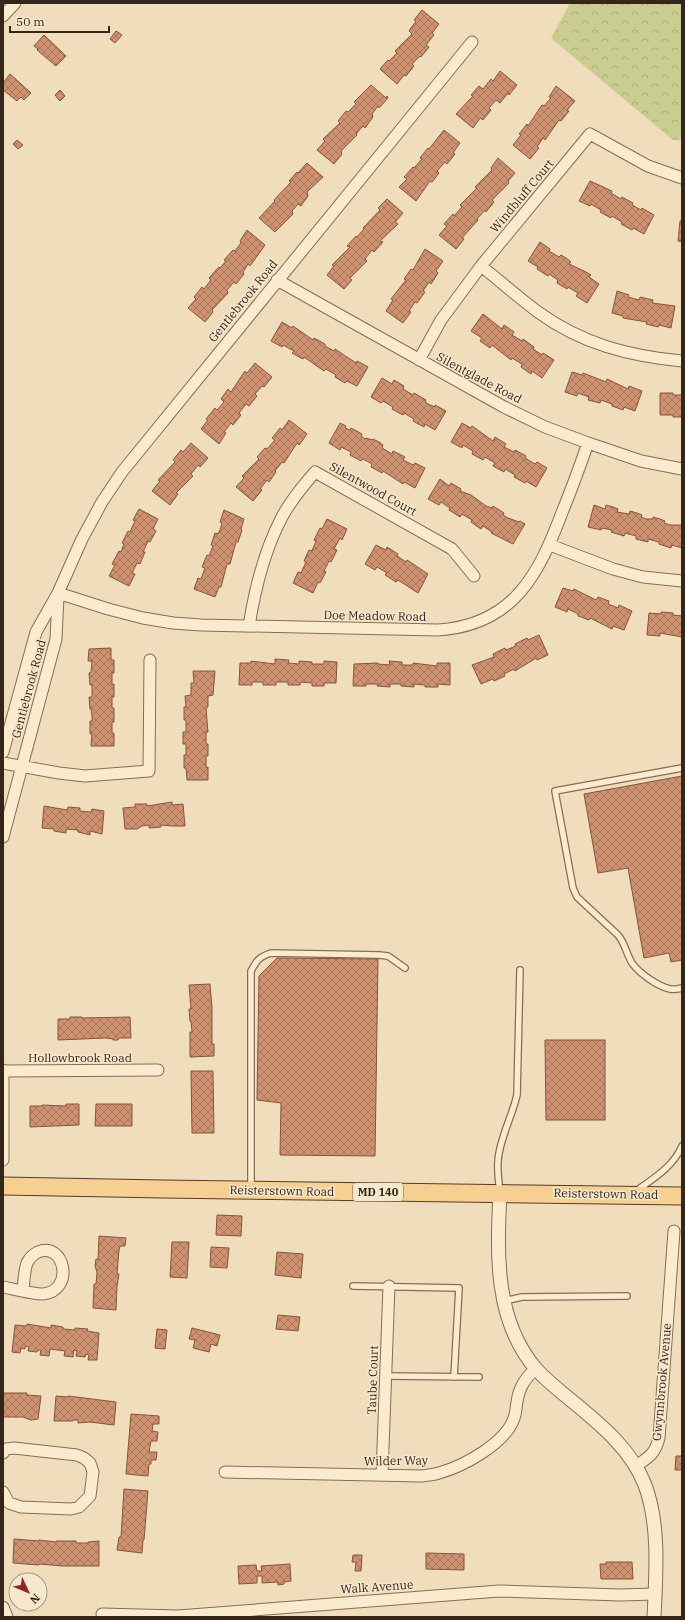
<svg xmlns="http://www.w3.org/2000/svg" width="685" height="1620" font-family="'IBM Plex Serif',serif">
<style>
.forest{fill:url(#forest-crowns)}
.building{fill:url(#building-cross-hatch);stroke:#87543a}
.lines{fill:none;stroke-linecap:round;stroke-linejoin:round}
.service-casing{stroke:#876d55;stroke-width:8}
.minor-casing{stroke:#876d55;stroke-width:13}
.tertiary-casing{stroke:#876d55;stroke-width:15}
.primary-casing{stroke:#543b2a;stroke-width:19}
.service{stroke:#faebcf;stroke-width:5.5}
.minor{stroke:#faebcf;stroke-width:11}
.tertiary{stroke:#faebcf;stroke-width:13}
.primary{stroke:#f5d091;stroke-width:17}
.labels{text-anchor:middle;stroke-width:3;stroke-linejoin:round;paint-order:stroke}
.shield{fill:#f6e8cc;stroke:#6f6050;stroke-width:1}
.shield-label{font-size:11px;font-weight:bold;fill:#35261b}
.street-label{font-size:12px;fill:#35261b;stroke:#f6e8cc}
</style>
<defs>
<pattern id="forest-crowns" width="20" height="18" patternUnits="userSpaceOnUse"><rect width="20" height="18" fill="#c9cd90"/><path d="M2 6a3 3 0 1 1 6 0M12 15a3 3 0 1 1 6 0" fill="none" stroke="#adb07c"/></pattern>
<pattern id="building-cross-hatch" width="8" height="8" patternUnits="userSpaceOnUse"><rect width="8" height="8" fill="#cf9270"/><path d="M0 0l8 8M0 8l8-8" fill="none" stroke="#a9775b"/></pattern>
</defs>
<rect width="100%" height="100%" fill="#efddbc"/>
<path class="forest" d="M570,3H682V140H673L551,38Z"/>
<path class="building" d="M422,10L439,24L432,33L434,35L426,45L429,47L421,57L420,56L412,64L414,66L406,76L404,75L397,84L380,69L388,60L389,61L397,53L395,51L412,34L409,31L416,21L414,20Z
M116,31L122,35L115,43L110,39Z
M44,35L66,56L56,66L37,50L38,49L34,46Z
M500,71L517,85L509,95L508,93L500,103L496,100L489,108L491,110L483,120L480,118L473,128L456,114L473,96L471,95L479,86L483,89L491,79L493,81Z
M10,74L31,93L24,100L21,97L17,101L3,90V83Z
M371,85L386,98L387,96L388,98L379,108L378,106L372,114L373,117L365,128L363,126L356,134L357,135L341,151L342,154L334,164L317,150L325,141L323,139L340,123L338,121L346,111L348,112L356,104L354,102Z
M556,86L575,101L567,110L569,111L561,121L559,120L545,140L543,138L537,147L539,148L530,159L513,145L521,135L519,134L527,124L528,126L542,105L544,106L551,98L549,97Z
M60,90L65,96L60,101L55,95Z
M444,130L460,143L453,153L455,154L447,164L445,162L437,171L439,173L432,182L430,181L416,201L399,187L407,179L404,177L413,167L414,168L422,159L420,158L428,148L429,149Z
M17,140L23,145L18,149L13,144Z
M498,158L515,173L508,181L509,183L492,200L494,202L486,212L485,210L477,219L478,220L462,238L464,239L456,249L439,235L447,226L444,224L453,214L454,216L462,207L460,205L477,188L475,187L492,170L491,168Z
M307,163L323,177L307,192L308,196L301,206L298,204L292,211L293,214L275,232L259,218L275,201L274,200L291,182L289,181L297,172L298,173Z
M590,181L612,191L611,193L621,199L622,197L633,203L632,205L641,210L642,208L654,215L644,234L633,228L632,230L621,224L622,222L612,216L611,218L600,212L601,210L591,204L590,206L579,201Z
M387,199L403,213L395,222L398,224L380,241L383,242L374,252L372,250L365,259L367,261L350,278L352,280L344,289L327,275L334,266L332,265L350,247L347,246L356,236L357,237L364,229L363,228L380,210L378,208Z
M680,221H682V242L678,241Z
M247,230L265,245L250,266L248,264L243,272L244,274L236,284L234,282L227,290L228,293L212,310L213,312L205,322L188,308L196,299L194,297L202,287L204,289L211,280L209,278L217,269L219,267L220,268L226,261L224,260L233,250L235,251L241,243L240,241Z
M540,242L550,249L549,251L559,257L561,255L566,258L571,262L569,264L586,272L591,275L589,277L599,284L587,303L576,296L578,293L568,287L567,289L557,283L558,280L549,274L548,276L537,269L538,267L528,261Z
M425,249L443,261L436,271L438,273L431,284L429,282L423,291L425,292L417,303L415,302L409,311L411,312L403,323L386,311L393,300L391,299L406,280L404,279L411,269L413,270Z
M617,291L629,295L628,297L639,300L640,297L653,300L652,303L675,306L671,328L659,325L658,327L646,324L647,322L623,318V316L612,313Z
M483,314L502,329L504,325L514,332L512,335L522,341L523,339L534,347L533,349L542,355L543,353L554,360L542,378L532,371L531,374L521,367L522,364L512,358L511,360L492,345L490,348L480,341L482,338L471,331Z
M282,322L292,328L293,326L313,340L314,338L325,344V346L334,351L335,349L356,363L357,361L368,367L357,386L347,381L345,383L335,377L336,375L326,369L324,371L304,357L303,359L292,353L294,351L283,345L282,347L271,341Z
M255,363L272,377L264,387L262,386L255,394L257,396L249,406L246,404L239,413L241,415L233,425L231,423L224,432L226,433L219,444L201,429L208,420L206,419L215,408L217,410L224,402L221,399L228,389L231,392L245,371L247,373Z
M572,372L582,375L583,373L606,382L607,379L628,389L629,386L642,391L635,411L624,407L623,410L612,406V404L601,400L600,403L588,400L589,397L578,393L577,396L565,392Z
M382,378L392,384L394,380L404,386L403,389L413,395L414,393L426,400L425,402L430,405L435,407V405L446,411L435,430L425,424L424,427L413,421L414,419L404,413L403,415L392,409L393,407L383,401L381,403L371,397Z
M660,393H673V395H682V417H673V415H660Z
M289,420L307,434L299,445L297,443L284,463L282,462L275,471L276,472L269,482L267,480L260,489L262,490L253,501L236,487L244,478L242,476L259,459L257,457L265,448L267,449L275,440L272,438L280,428L282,430Z
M340,423L346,426L345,428L350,430L351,428L362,434L361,436L365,439L366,438L372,440L373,439L379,442L383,445L382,448L392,454L393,451L405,457L403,460L413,465L415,463L425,468L415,488L404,482L403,484L383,471L382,473L371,467L372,464L363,459L361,461L350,455L351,452L341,447L340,450L329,443Z
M462,423L471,428L472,426L493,441L495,437L506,444L504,447L514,452L515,450L526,456L525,458L535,464L537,462L547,468L536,487L526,481L525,483L514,477L515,475L505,469L504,472L493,466L495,463L485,457L483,460L472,454L473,451L463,445L462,448L451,442Z
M191,443L208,458L200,467L198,465L191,474L193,476L176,493L178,494L170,505L152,491L160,481L158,480L175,462L173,460L181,450L183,452Z
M440,479L449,486L451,483L461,489L460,491L471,495L486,506L492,508L493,506L504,513L503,515L508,518L519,522L520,521L525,524L513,544L491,533L492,532L483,526L481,529L471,522L472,520L462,514L460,517L449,510L450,508L441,502L439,505L428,499Z
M594,505L605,509L606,505L613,507L618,509L617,512L629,514L630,511L637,513L642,515L641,517L646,519H653V517L660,519L665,521L664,523L670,525H682V548L672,545L671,548L659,544V542L648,539V542L636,539V536L625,533L624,536L611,532L612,530L602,528L601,530L588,527Z
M139,509L158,519L153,529L156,531L150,542L148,541L143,552H145L140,564L137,563L132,573L135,574L129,586L109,576L115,565L112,564L119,551L121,552L124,544L122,543L128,531L130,532L135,521L133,520Z
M224,510L244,519L241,529L242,530L238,542H236L230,564H227L221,587H219L215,597L194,589L198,578L201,579L205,568L202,567L207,555L209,556L213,546L211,545L215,533L218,534L220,530L222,523L220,522Z
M327,519L347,529L342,540L340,538L334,549L337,550L331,562L329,561L324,571L326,572L320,583L318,582L313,593L293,583L298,572L301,573L306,562L304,561L309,550L312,551L316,541L314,540L320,528L322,529Z
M376,545L386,550L387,547L398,554L397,556L406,562L407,560L428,574L418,593L398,580L396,582L385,575L387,573L377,567L375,570L365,564Z
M563,588L573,591L574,589L596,600L598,597L609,601L608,604L618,608L619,605L632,611L624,630L613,626L612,629L590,618L589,620L578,616V614L568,609L567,612L555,607Z
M661,612L673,613V615L682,616V637L660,633V636L647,635L649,613L661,614Z
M539,635L548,655L537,660L536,658L515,671L514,669L504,674L505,676L494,681L493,679L481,684L472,665L494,657L493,654L505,648L506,650L516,646L515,644L527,638L528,640Z
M111,648V660H114V673H112V685L114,684V697H112V708H114V722H112V733H114V746H91L92,734H90V721H92V715L91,709H90L89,697H92V685H90L89,673L91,672L92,661H88L89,649Z
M275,659L289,660L288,663L299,664V661L312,662V664H324V661L337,662L336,683H324V686H312V683L300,682V685H288V682H276V685H263V682H252V685H239L240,663H251V661L275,664Z
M389,661L402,662V665H413V663L437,666V663H450V685L438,684V687H425V685L414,684V687L401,686V684H390V687L377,686L378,684H366V686H353L354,664L378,663V664L390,665Z
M193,671H215L213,695L208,696V707L206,708L208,732H206V744H208V756H206V768L208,767V780H187L186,768H184V755H186V744H183V732H186V720H184V707H186L185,696L191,695V683H194Z
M682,776V960L671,962L669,953L644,958L628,868L598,873L584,794Z
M172,802V805L183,804L185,826H172L161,825V827L149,828V825L142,826L137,829H125L123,808L135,807V804H147V806Z
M44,806L67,810L68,807L80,808V811L91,812L92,809L104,811L102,834L90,831V835L78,832V830L66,829V833L54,831V829L42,828Z
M277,958L378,959L375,1156L280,1155L281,1103L257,1100L259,976Z
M210,984L212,1008V1044H214V1056L190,1057V1032H192L191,1021H190L189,1009H191L189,985Z
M70,1017H82V1018L130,1017L131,1038H119L118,1040H113V1039L106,1038L58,1040V1019H70Z
M545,1040H605V1120H546Z
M191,1071H213L214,1133H192Z
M66,1104H79V1125L30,1127V1106H42V1105L66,1106Z
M96,1104H132V1126H95Z
M217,1215L242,1216L241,1236L216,1235Z
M99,1236L126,1238L125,1246H120L119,1250L117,1274H119L117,1286L116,1310L93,1308L94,1284H96L97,1272L95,1266L96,1259L98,1260Z
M172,1242H189L187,1278L170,1277Z
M211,1247L229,1248L227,1268L210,1267Z
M277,1252L303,1254L301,1278L275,1275Z
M278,1315L300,1317L298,1331L276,1329Z
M27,1324L51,1328V1325L63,1327V1329L75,1330V1328L88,1329L87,1331L99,1333L97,1360H88L89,1355L86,1354L85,1357L76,1356L77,1351L74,1350L73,1357L64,1356L65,1351L50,1349L49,1356L40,1355L41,1350H38L37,1352L28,1351L29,1347L25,1346V1349L21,1348L20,1353L12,1352L15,1325L27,1326Z
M192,1328L220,1335L217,1346L211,1344L209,1352L193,1348L195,1340L189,1339Z
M157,1329L167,1330L165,1349L155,1348Z
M3,1391V1393H27V1395L41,1396L38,1419L31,1420L23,1417H3Z
M56,1396L68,1397V1396L116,1402L114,1425L90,1422L78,1423V1420H73V1421H54Z
M131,1414L159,1416V1424H153L152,1431L158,1432L157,1441H151L149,1452H157L156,1460H151V1464H149L148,1476L126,1474Z
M676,1456H682V1470H675Z
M124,1489L148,1491L144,1540H143L142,1553L117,1550L119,1537H121Z
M14,1539L39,1541V1540L56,1542V1541H76V1543H88V1542L99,1541V1566H63L39,1564V1565L13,1563Z
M426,1553L464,1554V1570L426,1569Z
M353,1555H362L361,1571H355L356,1562H352Z
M606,1562H632L633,1579H601L600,1564H606Z
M290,1564L291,1581L284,1582V1584L278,1585V1582L262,1583V1576H257V1583L239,1584L238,1566L256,1565L257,1571H262L261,1566Z"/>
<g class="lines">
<g class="service-casing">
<path id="service" d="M682,768L555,791L573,888L577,897L618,935C625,943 626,953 632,963C639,973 657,986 670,989C674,990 678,989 682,988
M251,1188V971C257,960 259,957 271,953L379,955L388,956L405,968
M636,1191C654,1178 673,1167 682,1146
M500,1193C499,1182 497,1172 498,1161C499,1140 512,1117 517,1095L520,970
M353,1286L459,1288L454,1377
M504,1301L522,1297L627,1296
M387,1376L479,1377"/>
</g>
<g class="minor-casing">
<path id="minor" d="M3,16L15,3
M481,266C500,281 518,297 538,312C582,344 629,356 682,361
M277,280L504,407L545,427L588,443L641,461L682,469
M419,360L441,320L481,266L590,134L648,166L682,178
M550,545L613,569L643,577L682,581
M58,593L108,609L143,618L173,623L201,625L438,630C514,625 539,574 563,510C572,488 580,466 588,443
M249,626C255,588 264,551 282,517C291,500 303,486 315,472L452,549L474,576
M3,752L36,632L58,593L82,539L102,502L122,472L472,42
M3,763L59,773L85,776L149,771L150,660
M3,837L56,639L58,597
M3,1070V1160
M3,1071L158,1070
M3,1287C13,1289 34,1294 43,1294C75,1291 65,1241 38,1252C34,1254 29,1259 27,1263C24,1271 24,1282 23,1290
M3,1453L6,1449L14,1448L77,1455L84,1458L90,1463L93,1472L90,1496L79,1507L71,1509L21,1507L9,1503L3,1492
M636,1466C649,1457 655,1454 659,1438L674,1231
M225,1472L421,1476C427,1475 433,1475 439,1473C464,1466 506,1443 514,1418C516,1413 516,1407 517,1402C519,1387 525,1379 536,1368
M382,1475L389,1286
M3,1607L7,1617
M102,1614L178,1616L499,1591L620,1595L655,1594"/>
</g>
<g class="tertiary-casing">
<path id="tertiary" d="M500,1193C497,1253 494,1320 536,1369C547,1381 560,1391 572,1401C601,1425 631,1449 645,1485C660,1525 656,1575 654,1617"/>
</g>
<g class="primary-casing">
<path id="primary" d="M3,1186L163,1189L682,1196"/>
</g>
<use href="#service" class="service"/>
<use href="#minor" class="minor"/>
<use href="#tertiary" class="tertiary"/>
<use href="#primary" class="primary"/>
</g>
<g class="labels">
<rect class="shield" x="353" y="1183" width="50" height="18" rx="3"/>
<g class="shield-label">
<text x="378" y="1196">MD 140</text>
</g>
<g class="street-label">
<text transform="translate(522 196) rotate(-50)" y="4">Windbluff Court</text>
<text transform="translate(243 301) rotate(-51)" y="4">Gentlebrook Road</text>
<text transform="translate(479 378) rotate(28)" y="4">Silentglade Road</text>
<text transform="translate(373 489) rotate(29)" y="4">Silentwood Court</text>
<text transform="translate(375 616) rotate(1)" y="4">Doe Meadow Road</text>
<text transform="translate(29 689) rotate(-75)" y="4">Gentlebrook Road</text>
<text x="80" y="1062">Hollowbrook Road</text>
<text transform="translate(282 1191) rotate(1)" y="4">Reisterstown Road</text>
<text transform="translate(606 1194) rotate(1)" y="4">Reisterstown Road</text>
<text transform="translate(373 1380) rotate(-88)" y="4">Taube Court</text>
<text transform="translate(662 1382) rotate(-85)" y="4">Gwynnbrook Avenue</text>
<text transform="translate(396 1461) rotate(-1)" y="4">Wilder Way</text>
<text transform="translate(377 1587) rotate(-4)" y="4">Walk Avenue</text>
</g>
</g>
<rect width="685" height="1620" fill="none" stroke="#35261b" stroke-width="8"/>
<g transform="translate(28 1592) rotate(134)"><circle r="19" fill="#f6e8cc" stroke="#a99a85"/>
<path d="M0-3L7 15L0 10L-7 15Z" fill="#98232a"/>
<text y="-6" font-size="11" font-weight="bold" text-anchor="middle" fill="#35261b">N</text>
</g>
<path d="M10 26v6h99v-6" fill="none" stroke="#35261b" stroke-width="2"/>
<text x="16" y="26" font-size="12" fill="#35261b" stroke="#f6e8cc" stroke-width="3" paint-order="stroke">50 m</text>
</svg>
